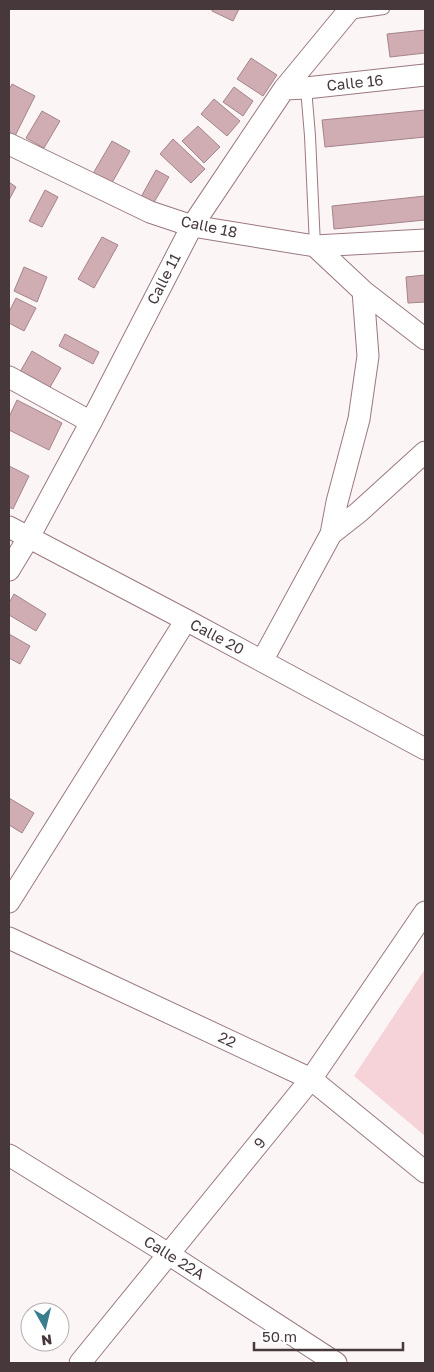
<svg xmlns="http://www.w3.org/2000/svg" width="434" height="1372" font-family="'Golos Text',sans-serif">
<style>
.green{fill:#f6d3d9}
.building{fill:#cfadb3;stroke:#a4848a}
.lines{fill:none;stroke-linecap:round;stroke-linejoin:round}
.lane-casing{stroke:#99797f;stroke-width:12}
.street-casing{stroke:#99797f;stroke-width:23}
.lane{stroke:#fff;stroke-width:10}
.street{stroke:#fff;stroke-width:21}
.labels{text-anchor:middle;stroke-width:4;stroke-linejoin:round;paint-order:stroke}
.street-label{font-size:15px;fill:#46383b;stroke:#fff}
</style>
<rect width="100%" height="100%" fill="#fcf5f6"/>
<path class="green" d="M425,969V1136L354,1076Z"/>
<path class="building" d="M212,9H239L233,21L212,11Z
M425,30V53L390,57L387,34Z
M251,58L277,75L263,96L237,79Z
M12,84L35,96L13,140L9,138V90Z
M234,87L253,101L243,116L223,102Z
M214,99L240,121L227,136L201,114Z
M425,110V137L325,147L322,120Z
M42,111L60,121L44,148L26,138Z
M198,126L220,147L204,163L182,141Z
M173,139L205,169L191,183L160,154Z
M112,141L130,151L109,188L91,177Z
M156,170L169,177L153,204L141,197Z
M9,182L16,187L9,200Z
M45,190L58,197L42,227L29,221Z
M425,196V220L334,229L332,206Z
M102,237L118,245L94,288L78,279Z
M24,267L47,277L37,302L14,291Z
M425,275V302L408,303L406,277Z
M16,298L36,308L24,331L9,323V312Z
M65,334L99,352L93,364L59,346Z
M32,351L61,368L49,389L20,372Z
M17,400L62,423L49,450L9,430V417Z
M9,466L29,476L13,509L9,507Z
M14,594L46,614L36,631L9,615V603Z
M9,634L30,646L20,664L9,658Z
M9,798L34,813L22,833L9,825Z"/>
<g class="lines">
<g class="lane-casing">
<path id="lane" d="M348,14L384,9
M306,88L310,136L315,246"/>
</g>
<g class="street-casing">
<path id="street" d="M284,89L306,88L425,75
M9,144L150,212L192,226L315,246L425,240
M315,246L363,291L425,339
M9,377L91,422
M9,527L186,620L425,749
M331,534L359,512L425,452
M9,570L29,537L91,422L192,226L284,89L350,9
M262,661L331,534L337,502L359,419L368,356L363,291
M9,902L186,620
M9,938L311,1079L425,1172
M9,1155L170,1255L336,1363
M80,1363L311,1079L425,912"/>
</g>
<use href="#lane" class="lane"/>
<use href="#street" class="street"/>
</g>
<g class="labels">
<g class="street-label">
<text transform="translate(355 83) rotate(-6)" y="5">Calle 16</text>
<text transform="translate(209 227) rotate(12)" y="5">Calle 18</text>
<text transform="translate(164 279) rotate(-63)" y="5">Calle 11</text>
<text transform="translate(217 637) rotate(28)" y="5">Calle 20</text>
<text transform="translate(227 1040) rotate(25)" y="5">22</text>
<text transform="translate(260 1143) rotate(-51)" y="5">9</text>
<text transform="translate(174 1258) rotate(32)" y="5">Calle 22A</text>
</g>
</g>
<rect width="434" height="1372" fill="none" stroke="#46383b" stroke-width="20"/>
<g transform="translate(45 1327) rotate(172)"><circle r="24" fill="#ffffff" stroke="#b5afb1"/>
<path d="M0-4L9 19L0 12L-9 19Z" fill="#3a7d8d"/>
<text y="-8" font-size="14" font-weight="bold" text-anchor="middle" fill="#46383b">N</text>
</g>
<path d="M254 1342v8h149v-8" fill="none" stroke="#46383b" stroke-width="2.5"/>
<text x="262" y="1342" font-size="15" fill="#46383b" stroke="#ffffff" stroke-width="4" paint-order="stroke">50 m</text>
</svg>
